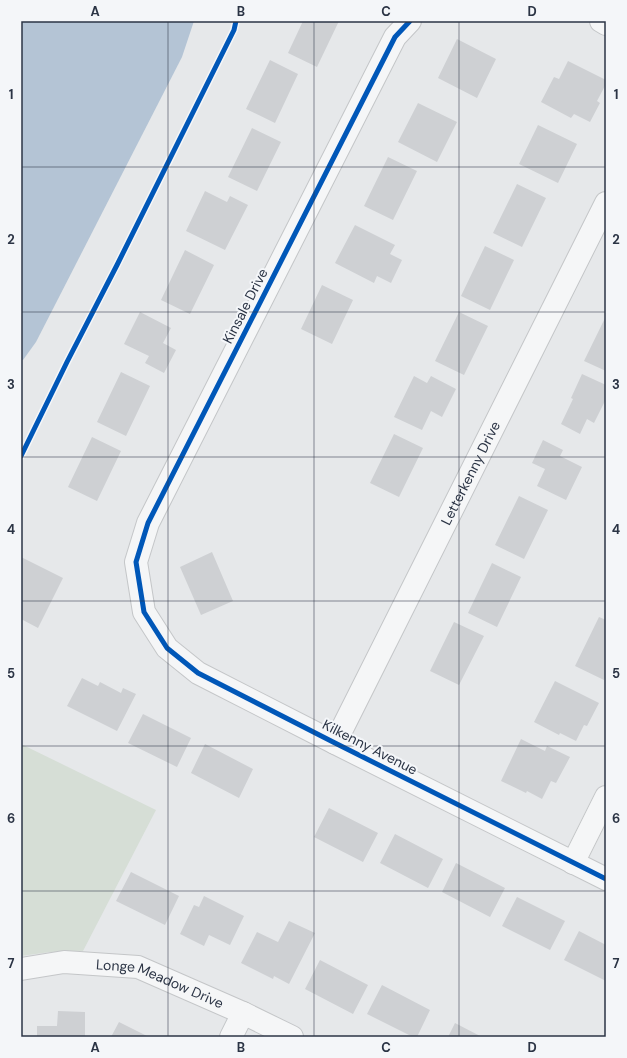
<svg xmlns="http://www.w3.org/2000/svg" width="627" height="1058" font-family="'DM Sans',sans-serif">
<style>
.green{fill:#d6ded6}
.water{fill:#b4c4d5}
.building{fill:#ced0d3}
.lines{fill:none;stroke-linecap:round;stroke-linejoin:round}
.minor-casing{stroke:#c4c6c8;stroke-width:24}
.minor{stroke:#f5f6f7;stroke-width:22}
.cycleway-casing{stroke:#f4f6f9;stroke-width:8}
.cycleway{stroke:#0057b8;stroke-width:5}
.grid{fill:none;stroke:#2b3445;stroke-width:1;stroke-opacity:0.55}
.labels{text-anchor:middle;stroke-width:4;stroke-linejoin:round;paint-order:stroke}
.street-label{font-size:14px;fill:#2b3445;stroke:#f4f6f9}
.neatline{fill:none;stroke:#2b3445;stroke-width:1.5}
.grid-label{font-size:13px;text-anchor:middle;font-weight:bold;fill:#2b3445}
</style>
<rect width="100%" height="100%" fill="#e6e8ea"/>
<path class="green" d="M21,744L156,810L83,951L50,952L21,956Z"/>
<path class="water" d="M21,21H194L182,57L36,342L23,360H21Z"/>
<path class="building" d="M303,21H339L317,67L288,53Z
M457,39L496,59L477,98L438,78Z
M270,60L298,74L275,123L246,109Z
M568,61L606,80V84L597,101L600,103L590,122L574,114L571,118L541,102L554,77L559,79Z
M418,103L457,122L437,162L398,142Z
M538,125L577,144L558,183L519,164Z
M252,128L281,142L257,191L228,177Z
M388,157L417,171L393,220L364,206Z
M517,184L546,198L522,247L493,233Z
M205,191L227,202L230,196L248,205L225,250L186,231Z
M355,225L395,245L390,254L402,260L391,283L377,276L374,283L335,263Z
M485,246L514,260L490,310L461,296Z
M185,250L214,265L190,314L161,300Z
M322,285L353,300L332,344L301,329Z
M140,312L171,328L163,343L176,350L164,373L145,363L149,356L124,344Z
M459,312L488,326L464,375L435,361Z
M606,316V371L584,361Z
M121,372L150,386L126,436L97,422Z
M582,374L606,385V399L594,423L587,419L580,434L561,424L573,399L571,398Z
M414,376L427,383L431,376L456,389L442,417L431,411L422,430L394,417Z
M394,434L423,448L399,497L370,483Z
M92,437L121,451L97,501L68,487Z
M543,440L563,450L560,456L582,467L566,500L537,486L545,469L532,463Z
M519,496L548,510L524,559L495,545Z
M212,552L233,601L201,615L180,567Z
M21,557L63,578L38,628L21,619V590L22,589L21,588Z
M492,563L521,577L497,627L468,613Z
M599,617L606,620V675L604,680L575,666Z
M454,622L484,636L459,685L430,671Z
M82,678L98,686L100,682L121,693L123,688L136,694L117,731L67,706Z
M555,681L599,703L587,726L584,725L576,741L560,733L559,735L534,722Z
M143,714L191,738L177,767L128,743Z
M521,739L545,751L547,746L570,757L556,783L551,781L542,799L527,791L526,793L501,781Z
M205,744L253,769L239,798L191,773Z
M329,808L378,833L363,862L314,837Z
M395,834L443,859L428,888L380,863Z
M456,863L505,888L490,917L442,892Z
M131,872L179,896L165,925L116,901Z
M204,896L244,916L230,945L209,935L204,946L180,934L194,905L199,907Z
M517,897L565,921L550,950L502,926Z
M289,921L315,933L289,984L274,976L273,979L241,963L257,932L278,942Z
M579,931L606,945V981L564,960Z
M320,960L368,985L353,1014L305,989Z
M382,985L430,1010L417,1037H413L367,1014Z
M58,1011L85,1012V1037H37V1026H57Z
M119,1022L149,1037H111Z
M455,1023L482,1037H448Z"/>
<g class="lines">
<g class="minor-casing">
<g id="minor">
<path d="M410,21L395,37L148,523L136,562L144,612L167,648L198,673L335,743L606,879"/>
<path d="M601,21L606,24"/>
<path id="s1" d="M335,743L606,203"/>
<path d="M573,863L606,797"/>
<path id="s2" d="M21,969L64,962L138,967L243,1013L292,1037"/>
<path d="M231,1037L243,1013"/>
</g>
</g>
<use href="#minor" class="minor"/>
<g class="cycleway-casing">
<path id="cycleway" d="M410,21L395,37L148,523L136,562L144,612L167,648L198,673L335,743L606,879
M21,456L67,362L117,265L234,30L236,21"/>
</g>
<use href="#cycleway" class="cycleway"/>
</g>
<path class="grid" d="M168,21V1037M314,21V1037M459,21V1037M21,167H606M21,312H606M21,457H606M21,601H606M21,746H606M21,891H606"/>
<g class="labels">
<g class="street-label">
<text transform="translate(245 306) rotate(-63)" y="5">Kinsale Drive</text>
<text dy="5" stroke="none"><textPath href="#s1" startOffset="302">Letterkenny Drive</textPath></text>
<text transform="translate(370 747) rotate(27)" y="5">Kilkenny Avenue</text>
<text dy="5" stroke="none"><textPath href="#s2" startOffset="143">Longe Meadow Drive</textPath></text>
</g>
</g>
<rect width="627" height="1058" fill="none" stroke="#f4f6f9" stroke-width="44"/>
<rect x="22" y="22" width="583" height="1014" class="neatline"/>
<g class="grid-label">
<text x="95" y="16">A</text>
<text x="241" y="16">B</text>
<text x="386" y="16">C</text>
<text x="532" y="16">D</text>
<text x="11" y="99">1</text>
<text x="616" y="99">1</text>
<text x="11" y="244">2</text>
<text x="616" y="244">2</text>
<text x="11" y="389">3</text>
<text x="616" y="389">3</text>
<text x="11" y="534">4</text>
<text x="616" y="534">4</text>
<text x="11" y="678">5</text>
<text x="616" y="678">5</text>
<text x="11" y="823">6</text>
<text x="616" y="823">6</text>
<text x="11" y="968">7</text>
<text x="616" y="968">7</text>
<text x="95" y="1052">A</text>
<text x="241" y="1052">B</text>
<text x="386" y="1052">C</text>
<text x="532" y="1052">D</text>
</g>
</svg>
